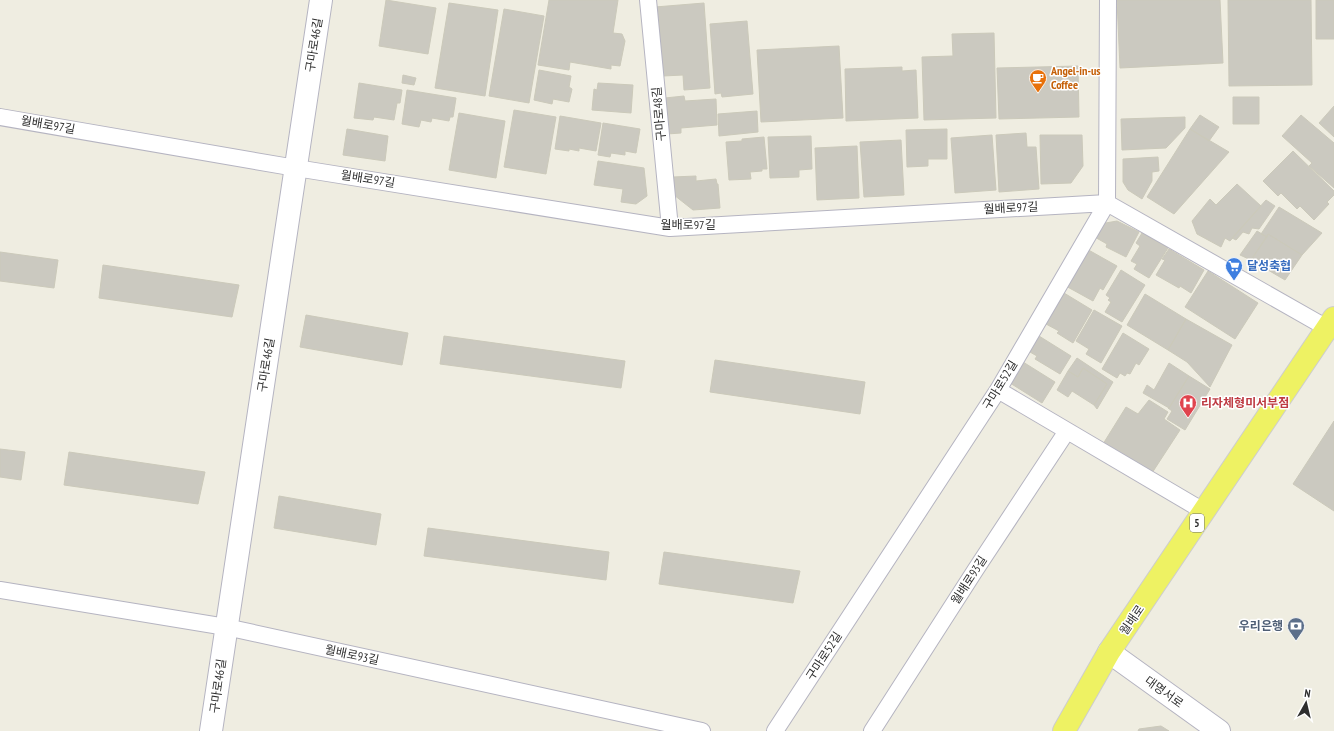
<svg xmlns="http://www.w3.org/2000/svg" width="1334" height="731" font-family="'PT Sans Narrow','Noto Sans KR',sans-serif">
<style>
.building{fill:#cbc9c0;stroke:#cbc9ba}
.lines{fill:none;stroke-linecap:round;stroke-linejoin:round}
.minor-casing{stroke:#b5b4c1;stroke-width:18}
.secondary-casing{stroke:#b5b4c1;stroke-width:24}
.primary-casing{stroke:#cdcdcd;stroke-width:24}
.minor{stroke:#fff;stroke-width:16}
.secondary{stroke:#fff;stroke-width:22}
.primary{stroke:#eef263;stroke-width:22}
.labels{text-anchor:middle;stroke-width:3;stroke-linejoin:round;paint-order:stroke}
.shield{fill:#fff;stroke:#6d6d6d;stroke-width:1}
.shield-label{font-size:11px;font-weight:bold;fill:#2e2e2e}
.street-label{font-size:12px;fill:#2e2e2e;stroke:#fff}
.food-label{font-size:12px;font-weight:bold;fill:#c56008;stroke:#fff;text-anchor:start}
.shop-label{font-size:12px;font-weight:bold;fill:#366cbe;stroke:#fff;text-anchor:start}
.health-label{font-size:12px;font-weight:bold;fill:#be3a42;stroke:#fff;text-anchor:start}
.service-label{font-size:12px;font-weight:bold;fill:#4e5e75;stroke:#fff;text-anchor:end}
</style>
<rect width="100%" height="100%" fill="#efede1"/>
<path class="building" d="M386,0L436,8L428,54L379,46Z
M549,0H618L613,33L622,34L625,41L620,66L611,65V69L570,62L569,70L538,65Z
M1117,0H1220L1223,63L1120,68Z
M1228,0H1311L1312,85L1229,86Z
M1316,0H1334V39H1316Z
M449,3L498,10L485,96L435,88Z
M704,3L710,88L684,90L683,75L663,76L659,20H656L655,7Z
M504,9L544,16L529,103L489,96Z
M747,21L753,94L722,97L721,93L715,94L710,24Z
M994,33L996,118L924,120L922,57L953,56L952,34Z
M839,46L843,118L761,122L757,50Z
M1078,66L1079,117L999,119L997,68Z
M902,67V71L916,70L918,118L846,121L845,69Z
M539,70L571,76L569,87L572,89L569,102L553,99L552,104L534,100Z
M403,75L416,78L414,85L402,83Z
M359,83L402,90L400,103H397L394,120L374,117L373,120L354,118Z
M598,83L633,85L631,113L592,110L594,89L597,90Z
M407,90L456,98L453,117H450L449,121L432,118L431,122L421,120L419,127L402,124Z
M684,96L685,101L716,99L717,125L681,128V133L667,134L665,98Z
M1233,97H1259V124H1233Z
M1334,106V137L1319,123Z
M514,110L556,117L546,174L504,167Z
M757,111L758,132L719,136L718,114Z
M459,113L505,121L496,178L449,170Z
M1200,115L1219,127L1209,141L1190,129Z
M1301,115L1334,143V188L1309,166L1312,163L1282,136Z
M560,116L601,123L596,151L579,148V151L569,149V151L555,149Z
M1185,117V128L1166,148L1122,150L1121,119Z
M603,123L640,129L636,153L625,151V155L611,153L610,157L598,155Z
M347,129L388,136L385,161L343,155Z
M947,129V159H928V166L907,167L906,130Z
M1190,129L1229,152L1174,214L1147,197Z
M1026,133L1027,147H1036L1039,189L999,192L996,135Z
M992,135L996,190L955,193L951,138Z
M1040,135H1082L1083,166L1071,183L1041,184Z
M811,136L812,169L799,170V177L770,178L768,137Z
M764,137L767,169H762V171L750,172L751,179L729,180L726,142L742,141V139Z
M901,140L904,195L864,197L860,142Z
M857,146L859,198L817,200L815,148Z
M1293,151L1334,191V195L1327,202L1329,204L1314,220L1300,206L1297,209L1281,193L1278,196L1263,181Z
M1158,157L1159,171L1152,172V181L1142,199L1128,190L1123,182V159Z
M598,161L644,168L647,196L636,204L621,202L623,189L594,185Z
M696,176V181L716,179L717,184H718L720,208L693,210L674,195L673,177Z
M1237,184L1261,206L1230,241L1225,238L1221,247L1197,234L1192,221L1210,199L1216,205Z
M1266,200L1275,206L1259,229L1252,228L1249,234L1243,232L1236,240L1232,238Z
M1279,207L1322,233L1302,255L1268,234L1267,237L1261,234Z
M1117,221L1139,232L1126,257L1106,247L1107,244L1093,236L1100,224Z
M1257,231L1267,237L1251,260L1240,255Z
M1142,233L1168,248L1149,278L1134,269L1137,264L1131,261L1140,246L1136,243Z
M1268,234L1302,255L1285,280L1251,260Z
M1085,248L1117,266L1103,290L1100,288L1093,301L1064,285Z
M1169,249L1204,270L1191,293L1180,286L1179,288L1156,275L1165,260L1162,259Z
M0,252L58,260L54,288L0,281Z
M103,265L239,285L232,317L99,298Z
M1121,270L1145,285L1122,322L1105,312L1111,302L1108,300L1110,298L1106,295Z
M1208,271L1258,303L1235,339L1185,307Z
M1064,293L1092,310L1073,343L1057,333L1059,331L1046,324Z
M1145,294L1186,319L1168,350L1127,325Z
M1094,310L1122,326L1101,363L1086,354L1089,349L1076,341Z
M306,315L408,333L402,365L300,347Z
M1186,319L1232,345L1210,387L1187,362L1168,350Z
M1123,333L1149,349L1139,365L1136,363L1130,374L1127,373L1125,376L1120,373L1117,378L1102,369Z
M444,336L625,361L621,388L440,364Z
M1039,336L1071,356L1060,374L1035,359L1037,356L1030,352Z
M1077,358L1113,382L1097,409L1094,405L1107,384L1083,368L1078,377L1068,371Z
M715,360L865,382L860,414L710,392Z
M1023,362L1055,382L1042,403L1010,383Z
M1169,363L1189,376L1169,408L1143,393L1147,385L1154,390Z
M1083,368L1107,384L1094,405L1072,391L1068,397L1057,390L1068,371L1078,377Z
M1189,376L1210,389L1185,430L1167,419L1172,411L1168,408H1169Z
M1149,400L1168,412L1164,419L1180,430L1152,473L1103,444L1126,407L1138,414Z
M1334,421V511L1293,484Z
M0,449L25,452L21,480L0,477Z
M69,452L205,472L198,504L64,485Z
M279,496L381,514L376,545L274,528Z
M428,528L609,552L606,580L424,556Z
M664,552L800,571L793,603L659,584Z
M1161,726L1169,731H1138L1139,729Z"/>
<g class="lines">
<g class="minor-casing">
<path id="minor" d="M648,0L670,228
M0,117L296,168L670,228L1107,203L1327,328
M998,390L1205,512
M0,590L226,627L702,731
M775,731L998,390L1107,203L1108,0
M872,731L976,569L1067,431"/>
</g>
<g class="secondary-casing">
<path id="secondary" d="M1109,652L1219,731
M211,731L321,0"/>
</g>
<g class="primary-casing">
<path id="primary" d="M1064,731L1109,652L1334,318"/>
</g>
<use href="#minor" class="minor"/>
<use href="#secondary" class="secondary"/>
<use href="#primary" class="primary"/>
</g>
<defs>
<g id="cafe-pin" transform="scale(0.9)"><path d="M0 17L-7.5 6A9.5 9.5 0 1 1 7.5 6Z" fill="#e8710a" stroke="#fff"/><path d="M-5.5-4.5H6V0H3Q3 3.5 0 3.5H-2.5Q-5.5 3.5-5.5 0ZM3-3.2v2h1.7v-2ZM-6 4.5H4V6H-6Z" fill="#fff"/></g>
<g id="supermarket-pin" transform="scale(0.9)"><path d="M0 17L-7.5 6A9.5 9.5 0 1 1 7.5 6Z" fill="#3f7fe0" stroke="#fff"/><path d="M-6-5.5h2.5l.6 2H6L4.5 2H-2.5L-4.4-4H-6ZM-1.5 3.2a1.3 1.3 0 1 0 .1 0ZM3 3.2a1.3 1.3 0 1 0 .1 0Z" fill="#fff"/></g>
<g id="hospital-pin" transform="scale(0.9)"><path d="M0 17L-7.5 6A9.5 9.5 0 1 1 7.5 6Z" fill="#e0444e" stroke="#fff"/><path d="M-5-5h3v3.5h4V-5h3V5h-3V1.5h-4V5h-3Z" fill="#fff"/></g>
<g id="bank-pin" transform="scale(0.9)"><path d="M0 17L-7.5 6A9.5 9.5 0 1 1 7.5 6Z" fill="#5c6f8a" stroke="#fff"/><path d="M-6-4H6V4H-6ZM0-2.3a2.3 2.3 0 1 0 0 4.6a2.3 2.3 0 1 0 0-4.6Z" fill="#fff"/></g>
</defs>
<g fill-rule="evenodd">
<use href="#cafe-pin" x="1038" y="78"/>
<use href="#supermarket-pin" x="1234" y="266"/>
<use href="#hospital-pin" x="1188" y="403"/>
<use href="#bank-pin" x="1296" y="626"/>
</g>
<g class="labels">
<rect class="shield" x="1190" y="514" width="14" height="18" rx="3"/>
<g class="shield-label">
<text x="1197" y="527">5</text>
</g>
<g class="street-label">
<text transform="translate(314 45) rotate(-81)" y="4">구마로46길</text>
<text transform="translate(659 114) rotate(-95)" y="4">구마로48길</text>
<text transform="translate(48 125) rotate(10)" y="4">월배로97길</text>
<text transform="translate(368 179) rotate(9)" y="4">월배로97길</text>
<text transform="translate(1011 208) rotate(-3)" y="4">월배로97길</text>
<text x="688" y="229">월배로97길</text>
<text transform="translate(266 365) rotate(-81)" y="4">구마로46길</text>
<text transform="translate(1000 385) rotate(-59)" y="4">구마로52길</text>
<text transform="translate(969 580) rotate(-57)" y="4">월배로93길</text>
<text transform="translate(1132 620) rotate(-56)" y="4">월배로</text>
<text transform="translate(352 655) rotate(12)" y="4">월배로93길</text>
<text transform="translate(824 656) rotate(-57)" y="4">구마로52길</text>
<text transform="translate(218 686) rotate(-82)" y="4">구마로46길</text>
<text transform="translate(1164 692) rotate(36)" y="4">대명서로</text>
</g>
<g class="food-label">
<text x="1051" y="75">Angel-in-us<tspan x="1051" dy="14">Coffee</tspan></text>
</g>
<g class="shop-label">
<text x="1247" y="270">달성축협</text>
</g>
<g class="health-label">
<text x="1201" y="407">리자체형미서부점</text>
</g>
<g class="service-label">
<text x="1283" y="630">우리은행</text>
</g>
</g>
<g transform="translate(1306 703) rotate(8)" stroke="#ffffff" stroke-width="3" paint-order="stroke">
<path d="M0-3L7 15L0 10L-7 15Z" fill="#2e2e2e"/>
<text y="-6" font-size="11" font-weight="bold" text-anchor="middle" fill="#2e2e2e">N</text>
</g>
</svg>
